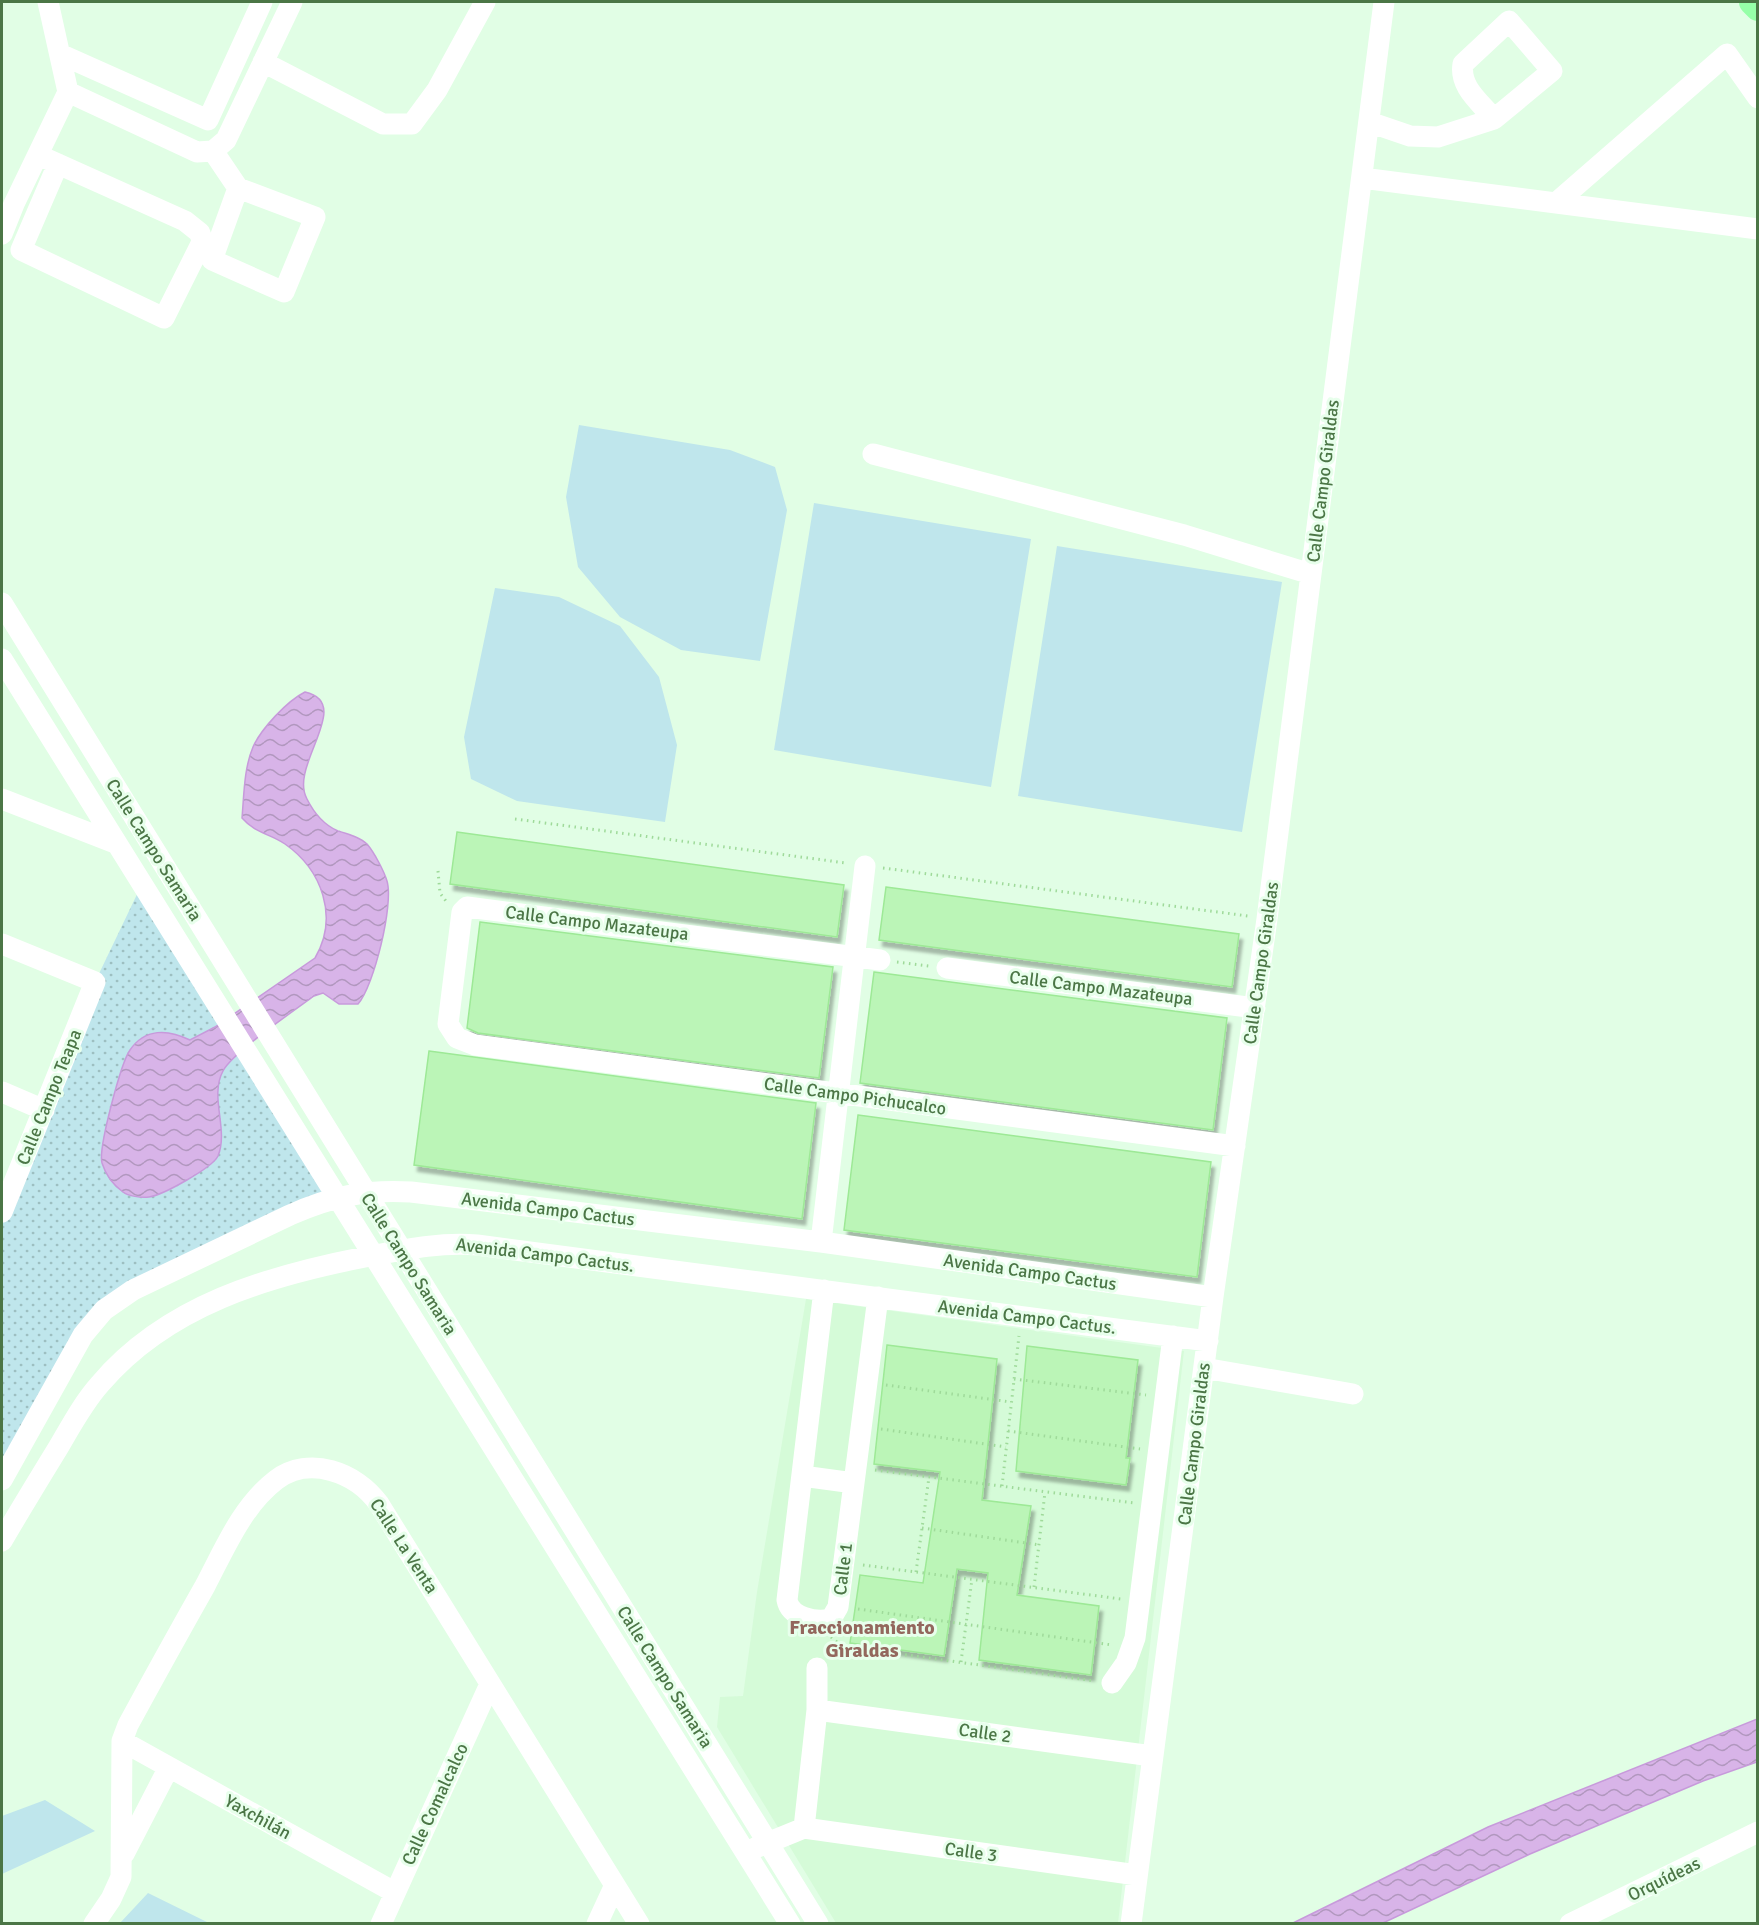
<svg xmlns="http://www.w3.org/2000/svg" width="1759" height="1925" font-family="Signika,sans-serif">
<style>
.residential{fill:#d5fbd8}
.grass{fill:#bfe6ec}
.park{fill:url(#park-dots)}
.water{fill:url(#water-waves);stroke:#c79adb;stroke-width:1.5}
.building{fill:#bbf5b7;stroke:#9de996;stroke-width:1.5;filter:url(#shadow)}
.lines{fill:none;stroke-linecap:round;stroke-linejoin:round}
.path{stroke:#9fda9a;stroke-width:3;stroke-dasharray:1.5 4.5;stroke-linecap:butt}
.minor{stroke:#fff;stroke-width:21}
.major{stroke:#96ffa8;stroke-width:26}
.labels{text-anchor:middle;stroke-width:6;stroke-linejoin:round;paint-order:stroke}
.street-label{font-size:18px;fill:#4b7646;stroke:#e8ffec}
.neighbourhood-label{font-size:20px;font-weight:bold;fill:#93675d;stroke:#e8ffec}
</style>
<defs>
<pattern id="park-dots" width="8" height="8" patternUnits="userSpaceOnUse" patternTransform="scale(1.5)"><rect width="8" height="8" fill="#bfe6ec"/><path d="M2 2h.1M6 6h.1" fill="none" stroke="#9dbfc1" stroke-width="1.8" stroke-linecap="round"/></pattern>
<pattern id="water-waves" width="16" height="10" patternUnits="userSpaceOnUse" patternTransform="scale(1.5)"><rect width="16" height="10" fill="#d8b4e8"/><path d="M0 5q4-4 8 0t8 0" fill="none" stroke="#b197be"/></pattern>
<filter id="shadow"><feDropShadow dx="3.5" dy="6" stdDeviation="1.5" flood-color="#0004"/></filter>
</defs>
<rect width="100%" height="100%" fill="#e1fee5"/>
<path class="residential" d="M806,1299L1184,1351L1118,1923H836L717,1727L720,1697L743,1696L757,1592Z"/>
<path class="grass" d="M579,425L730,450L775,467L787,510L760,661L681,650L620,617L578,567L566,497Z
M814,503L1031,539L991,787L774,750Z
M1057,546L1282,582L1242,832L1018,796Z
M495,588L559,597L620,626L659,677L677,745L665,822L517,801L471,779L464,737Z
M45,1800L95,1831L2,1874V1816Z
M148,1893L209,1923H120Z"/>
<path class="park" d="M141,886L336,1197L113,1302L2,1476V1212L95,982Z"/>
<path class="water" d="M305,692C355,703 288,766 307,799C314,813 324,825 338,831C348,834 360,837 367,844C374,852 384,871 387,881C394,904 374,986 358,1004H339L323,993L314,996C295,1010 232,1053 223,1071C209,1097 229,1129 218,1156C212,1168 163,1195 149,1197C141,1198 128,1196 123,1192C112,1184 106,1176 102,1163C98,1148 121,1063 130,1050C145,1028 168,1029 190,1040L215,1027L315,958C339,917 322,870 285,844C269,833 256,834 242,818C244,795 244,768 253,747C261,729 287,701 305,692Z
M1757,1719V1762L1703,1781L1530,1854L1383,1923H1293L1488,1827Z"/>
<path class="building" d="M457,832L844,885L837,937L450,884Z
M886,887L1239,934L1232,987L879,940Z
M480,922L833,967L819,1078L478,1033L467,1028Z
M874,972L1227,1018L1213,1130L860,1083Z
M429,1051L816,1103L802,1219L414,1165Z
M858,1115L1211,1162L1197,1277L844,1230Z
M887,1345L997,1359L982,1500L1031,1506L1017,1595L1099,1606L1091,1675L979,1660L988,1573L957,1569L944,1656L850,1643L860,1575L923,1583L940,1472L874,1464Z
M1027,1346L1138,1360L1126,1458H1130L1126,1485L1016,1471Z"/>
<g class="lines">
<path class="path" d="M515,819L846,863
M883,868L1248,916
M438,871L440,893L446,901
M897,962L929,966
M1014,1379L1146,1395
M886,1385L1011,1402
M881,1429L1006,1447
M1008,1431L1140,1449
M875,1470L1134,1503
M1002,1486L1019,1336
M922,1528L1040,1545
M863,1565L1121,1599
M916,1572L929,1477
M1034,1587L1045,1492
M858,1609L1112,1645
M831,1637L842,1646L1095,1681
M961,1662L972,1579"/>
<path class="minor" d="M48,2L68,92
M60,54L208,120L262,2
M263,62L383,124H412L437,90L485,2
M1369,122L1410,136L1438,137L1494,119L1552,71L1509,21L1463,64C1459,87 1480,102 1494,119
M213,151L238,188L212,260L284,292L315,217L238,188
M38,155L185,221L200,233L202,242L164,318L21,250L58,164
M1362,178L1758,229
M1556,203L1727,54L1758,98
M2,234L14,204L68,92L197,152L213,151L226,140L292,2
M873,454L1184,535L1311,574
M2,603L818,1924
M2,659L790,1924
M2,799L115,843
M2,944L95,982L2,1212
M880,960L467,907L462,912L448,1024L457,1038L475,1045L1235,1146
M947,968L1255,1008
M2,1092L44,1110
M821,1242L865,866
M824,1290L787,1600C790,1617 815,1623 831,1619L838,1607L878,1297
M1204,1368L1353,1394
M802,1476L854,1483
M2,1480L83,1335L104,1310L133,1290L290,1215C330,1197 366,1189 411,1192L821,1242L1213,1297
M2,1541C20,1510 39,1479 58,1448C71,1426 83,1403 100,1384C167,1305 268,1276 365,1257C403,1250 438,1242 477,1245L1208,1341
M1112,1683L1126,1663L1135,1638L1173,1336
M817,1710L1152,1756
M122,1741L394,1892
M804,1828L817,1710V1668
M755,1848L804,1828L1137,1875
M124,1854L169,1767
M94,1924L111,1899L121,1877L122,1741L128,1725C153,1679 179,1632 205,1586C224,1550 242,1506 276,1480C309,1455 356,1472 379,1504L639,1924
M381,1924L490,1684
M597,1924L615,1885
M1131,1924L1213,1297L1267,919L1384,2
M1570,1924L1758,1832"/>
<path class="major" d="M1752,2L1758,8"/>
</g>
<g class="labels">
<g class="street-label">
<text transform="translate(1323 481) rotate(-83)" y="6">Calle Campo Giraldas</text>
<text transform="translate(154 850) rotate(58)" y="6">Calle Campo Samaria</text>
<text transform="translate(597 923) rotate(7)" y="6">Calle Campo Mazateupa</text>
<text transform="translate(1261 963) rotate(-82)" y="6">Calle Campo Giraldas</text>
<text transform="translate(1101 988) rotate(7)" y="6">Calle Campo Mazateupa</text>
<text transform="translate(855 1096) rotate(8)" y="6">Calle Campo Pichucalco</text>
<text transform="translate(49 1097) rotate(-68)" y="6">Calle Campo Teapa</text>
<text transform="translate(548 1209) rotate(7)" y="6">Avenida Campo Cactus</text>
<text transform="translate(545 1255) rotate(7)" y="6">Avenida Campo Cactus.</text>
<text transform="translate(409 1264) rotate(58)" y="6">Calle Campo Samaria</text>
<text transform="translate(1030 1272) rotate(8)" y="6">Avenida Campo Cactus</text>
<text transform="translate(1027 1317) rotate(7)" y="6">Avenida Campo Cactus.</text>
<text transform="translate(1194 1444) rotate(-83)" y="6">Calle Campo Giraldas</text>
<text transform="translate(404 1546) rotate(57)" y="6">Calle La Venta</text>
<text transform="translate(843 1569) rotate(-83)" y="6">Calle 1</text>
<text transform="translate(665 1677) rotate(58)" y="6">Calle Campo Samaria</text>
<text transform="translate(985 1733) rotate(8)" y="6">Calle 2</text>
<text transform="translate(435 1804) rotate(-65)" y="6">Calle Comalcalco</text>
<text transform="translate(258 1817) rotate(29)" y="6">Yaxchilán</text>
<text transform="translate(971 1852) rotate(8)" y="6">Calle 3</text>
<text transform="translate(1664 1879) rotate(-26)" y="6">Orquídeas</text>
</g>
<g class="neighbourhood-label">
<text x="862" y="1634">Fraccionamiento<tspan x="862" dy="23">Giraldas</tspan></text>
</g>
</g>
<rect width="1759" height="1925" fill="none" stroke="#4b7646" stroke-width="6"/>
</svg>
